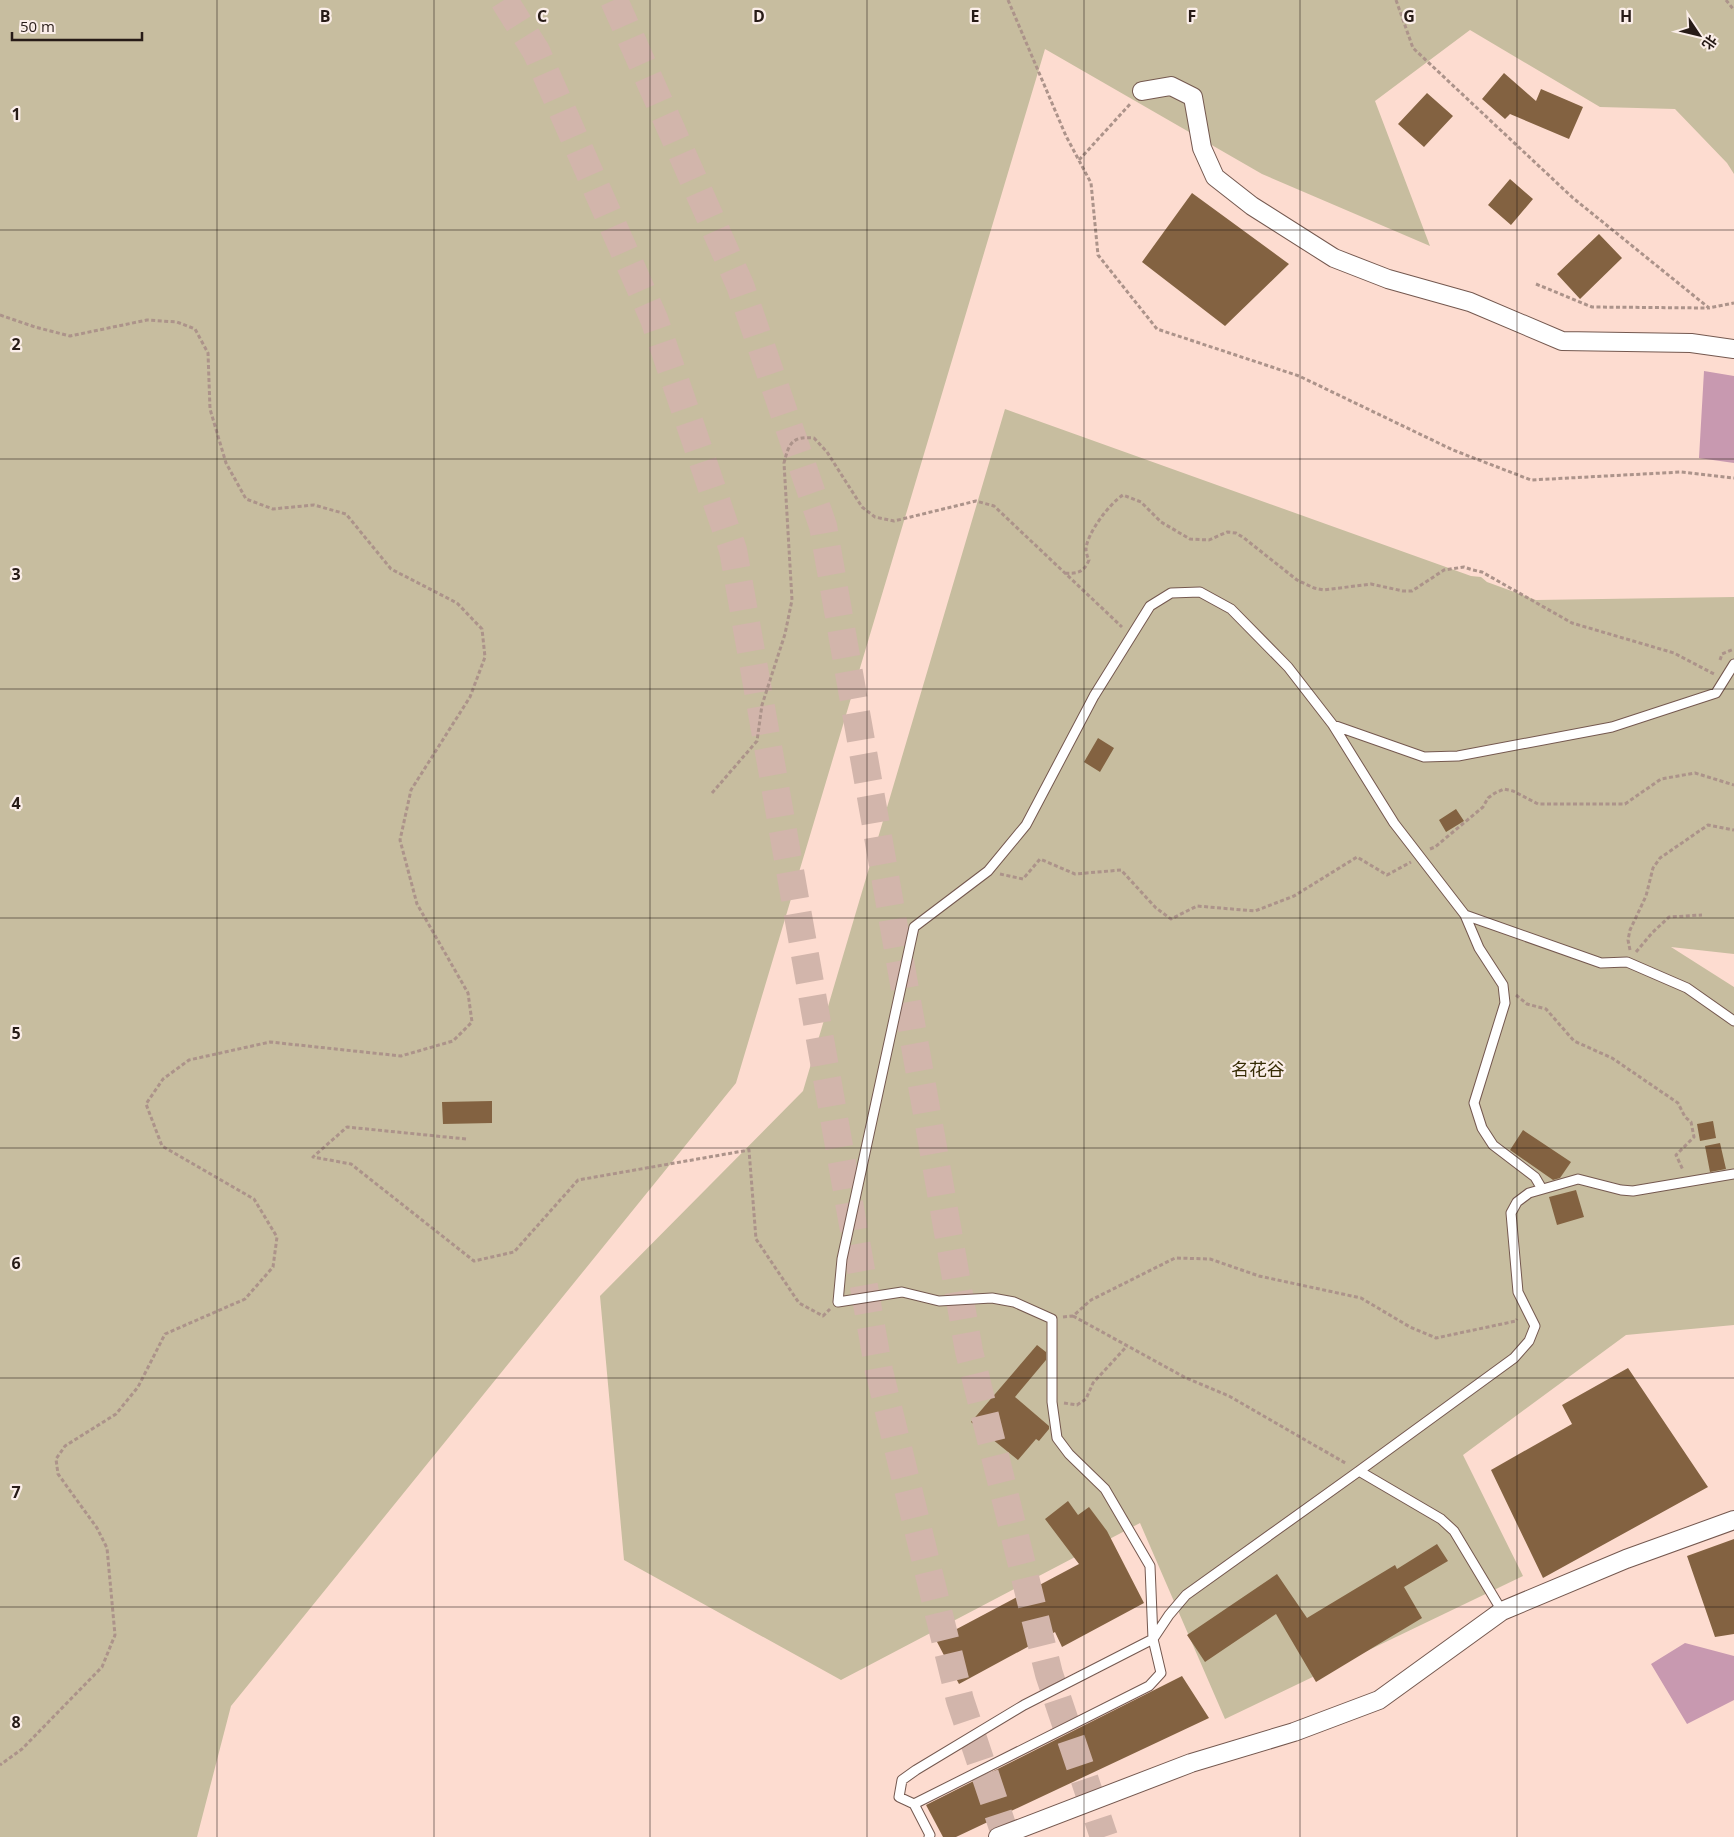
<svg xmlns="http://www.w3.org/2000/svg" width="1734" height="1837" font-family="'Open Sans','Noto Sans SC',sans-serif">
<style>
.green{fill:#c7bd9f}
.water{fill:#c899b0}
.building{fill:#836241}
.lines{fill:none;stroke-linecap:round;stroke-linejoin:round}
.highway-tunnel{stroke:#d2b5ab;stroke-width:28;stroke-dasharray:28 14;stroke-linecap:butt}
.lane-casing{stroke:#74584f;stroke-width:11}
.street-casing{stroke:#74584f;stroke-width:20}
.path{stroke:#ac938a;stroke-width:3;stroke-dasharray:4 2.5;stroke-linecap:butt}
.lane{stroke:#fff;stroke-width:9}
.street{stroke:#fff;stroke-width:18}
.grid{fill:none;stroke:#271b17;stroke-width:1;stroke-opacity:0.55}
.labels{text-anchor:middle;stroke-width:4.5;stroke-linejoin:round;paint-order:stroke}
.park-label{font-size:18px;fill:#362b04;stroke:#fbeee9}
.grid-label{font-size:16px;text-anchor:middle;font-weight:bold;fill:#271b17;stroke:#fbeee9;stroke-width:4.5;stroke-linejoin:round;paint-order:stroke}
</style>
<rect width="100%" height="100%" fill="#fddcd0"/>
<path class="green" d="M0,0H1734V174L1727,163L1675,109L1600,107L1470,30L1375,101L1430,246L1262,174L1045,49L736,1083L231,1706L197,1837H0Z
M1005,409L1471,576L1481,577L1487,582L1536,600L1734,597V954L1671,947L1734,987V1325L1626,1335L1463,1455L1523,1576L1225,1719L1140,1523L841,1680L624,1560L600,1296L803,1091Z"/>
<path class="water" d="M1704,371L1734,376V463L1699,458Z
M1685,1643L1734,1656V1700L1687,1724L1651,1664Z"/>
<path class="building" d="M1504,73L1536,101L1541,89L1583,107L1569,139L1510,114L1505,119L1482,99Z
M1427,93L1453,116L1424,147L1398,124Z
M1510,179L1533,199L1511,225L1488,205Z
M1192,193L1289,264L1225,326L1142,262Z
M1599,234L1622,258L1580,299L1557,274Z
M1098,738L1114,748L1100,772L1084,762Z
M1456,809L1464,821L1446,832L1439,820Z
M492,1101V1123L443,1124L442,1102Z
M1713,1121L1716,1138L1700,1141L1697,1124Z
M1523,1130L1571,1162L1560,1178L1553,1180L1510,1150Z
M1720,1143L1726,1169L1710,1172L1705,1146Z
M1576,1190L1584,1217L1557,1225L1549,1197Z
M1037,1345L1046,1352V1360L1015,1397L1049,1426V1429L1039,1441L1036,1439L1018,1460L971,1422Z
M1628,1368L1708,1487L1543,1578L1491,1470L1572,1424L1562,1405Z
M1068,1501L1078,1515L1089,1507L1107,1531L1144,1603L1062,1647L1055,1632L959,1684L936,1640L1079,1564L1045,1519Z
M1734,1539V1634L1715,1637L1687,1556Z
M1437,1544L1448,1561L1404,1587L1422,1618L1316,1682L1276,1614L1205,1662L1187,1635L1277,1574L1307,1618L1395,1565L1397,1569Z
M1182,1676L1209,1718L956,1837H943L926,1805Z"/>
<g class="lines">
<path class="highway-tunnel" d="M504,0L536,51L654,319L733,550L879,1371L960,1700L1006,1837
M614,0L740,285L823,526L969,1351L1049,1674L1104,1837"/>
<g class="lane-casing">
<path id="lane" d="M1333,725L1424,757L1458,756L1612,727L1716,693L1734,664
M1465,915L1601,963L1627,962L1687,988L1734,1021
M1359,1471L1514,1358L1529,1341L1535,1326L1518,1292L1511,1213L1517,1202L1529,1193L1578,1179L1621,1190L1633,1191L1734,1174
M1153,1639L1150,1566L1105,1489L1069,1454L1057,1438L1052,1402V1319L1014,1302L992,1298L939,1301L902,1292L838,1302L842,1259L914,927L988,871L1026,825L1094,696L1150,606L1171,593L1200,592L1231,609L1288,667L1333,725L1394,823L1465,915L1479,948L1503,985L1505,1003L1474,1103L1482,1128L1493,1145L1535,1177L1542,1189
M1153,1639L1169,1615L1186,1595L1359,1471L1441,1519L1454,1531L1502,1611
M914,1804L1149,1686L1161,1673L1153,1639L1024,1705L916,1770L902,1780L899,1797L914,1804L930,1835L929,1837"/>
</g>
<g class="street-casing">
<path id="street" d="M1142,91L1171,86L1193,97L1202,148L1215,177L1252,206L1334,258L1388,279L1470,302L1562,341L1691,343L1734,349
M998,1837L1191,1763L1294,1732L1379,1700L1502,1611L1626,1559L1734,1520"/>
</g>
<path class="path" d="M1008,0L1066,136L1091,183L1098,255L1157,329L1299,376L1453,450L1531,480L1681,472L1734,478
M1396,0L1413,48L1573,198L1709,308L1734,303
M1726,0L1734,10
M1079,160L1131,103
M1536,284L1592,307L1708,308
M0,315L35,327L70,336L147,320L177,322L195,329L208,353L210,409L226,463L246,499L273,509L314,505L346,514L391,569L457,603L482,629L485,657L470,697L411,790L400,840L417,904L468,993L472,1022L453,1041L401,1056L270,1042L189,1060L163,1079L146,1104L162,1146L254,1199L277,1237L273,1267L245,1299L165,1334L138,1387L116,1414L65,1446L56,1459L58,1474L97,1528L107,1548L115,1635L102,1667L22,1749L0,1765
M1065,573C1078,574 1084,572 1089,560C1087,556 1086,552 1086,549C1087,533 1110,503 1123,495L1141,502L1161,522L1190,539L1209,540L1227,532L1236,533L1244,538L1297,580L1314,588L1324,590L1371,584L1403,591H1412L1444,570L1464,567L1473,570L1482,572L1572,623L1674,653L1714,674
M1720,660L1722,654L1734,649
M712,793L757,741L762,705L785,634L792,600L784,463C789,443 792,436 814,438L827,452L862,507L875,517L894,521L976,501L994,506L1122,627
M1430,849L1435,847L1483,807L1488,798L1495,793L1504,789L1513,791L1538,804H1625L1661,779L1695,773L1734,785
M1000,874L1023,879L1040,859L1075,874L1121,870L1156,908L1171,919L1197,906L1255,911L1294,896L1357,857L1387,875L1411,862
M1630,950L1628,940L1630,930L1646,896L1653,868L1660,858L1708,825L1734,830
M1636,952L1652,933L1669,917L1702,915
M1516,995L1527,1004L1546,1009L1574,1041L1612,1058L1678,1103L1685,1117L1691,1122L1694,1137L1676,1155L1683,1170
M466,1139L347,1127L313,1157L351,1164L474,1261L514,1252L578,1180L749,1150L756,1239L799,1303L823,1316L830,1309
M1073,1316L1186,1378L1229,1396L1347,1464
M1063,1317L1073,1316L1091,1300L1175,1258L1210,1259L1259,1276L1361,1298L1410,1327L1436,1338L1516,1321L1517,1319
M1064,1403L1077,1405L1086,1399L1093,1383L1127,1346"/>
<use href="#lane" class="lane"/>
<use href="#street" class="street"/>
</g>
<path class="grid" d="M217,0V1837M434,0V1837M650,0V1837M867,0V1837M1084,0V1837M1300,0V1837M1517,0V1837M0,230H1734M0,459H1734M0,689H1734M0,918H1734M0,1148H1734M0,1378H1734M0,1607H1734"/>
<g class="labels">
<g class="park-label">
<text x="1258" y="1076">名花谷</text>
</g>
</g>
<g class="grid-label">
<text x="325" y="22">B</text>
<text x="542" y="22">C</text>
<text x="759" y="22">D</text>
<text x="975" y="22">E</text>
<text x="1192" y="22">F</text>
<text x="1409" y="22">G</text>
<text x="1626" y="22">H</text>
<text x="16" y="120">1</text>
<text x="16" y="350">2</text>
<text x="16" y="580">3</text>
<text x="16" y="809">4</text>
<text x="16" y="1039">5</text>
<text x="16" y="1269">6</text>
<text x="16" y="1498">7</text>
<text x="16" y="1728">8</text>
</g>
<g transform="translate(1699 35) rotate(125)" stroke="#fbeee9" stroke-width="4" paint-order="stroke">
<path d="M0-4L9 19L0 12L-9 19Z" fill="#271b17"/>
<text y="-8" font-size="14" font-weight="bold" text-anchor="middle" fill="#271b17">北</text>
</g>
<path d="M12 32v8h130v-8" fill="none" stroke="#271b17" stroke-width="2.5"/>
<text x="20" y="32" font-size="15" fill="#271b17" stroke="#fbeee9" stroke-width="4" paint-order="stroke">50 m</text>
</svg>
